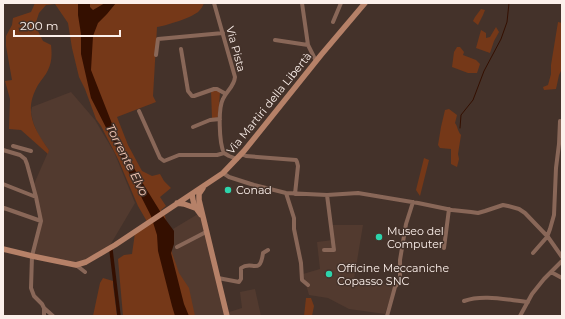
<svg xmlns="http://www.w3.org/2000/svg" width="565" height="319" font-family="Montserrat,sans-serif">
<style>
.built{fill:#523a2f}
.green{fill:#753818}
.water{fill:#340f00}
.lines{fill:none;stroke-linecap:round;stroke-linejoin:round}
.stream{stroke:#340f00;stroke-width:1}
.canal{stroke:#340f00;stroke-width:3.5}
.street{stroke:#896758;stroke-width:4}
.secondary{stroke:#b68168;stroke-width:5.5}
.poi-dot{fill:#2dd4ab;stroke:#44322a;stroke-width:1.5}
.labels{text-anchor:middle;stroke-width:3;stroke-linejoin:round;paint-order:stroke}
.street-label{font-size:11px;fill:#fcf0eb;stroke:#44322a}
.poi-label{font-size:11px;fill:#fcf0eb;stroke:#44322a;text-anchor:start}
.water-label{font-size:12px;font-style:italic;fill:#f9cdba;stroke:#44322a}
</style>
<rect width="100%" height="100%" fill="#44322a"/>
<path class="built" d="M71,92L95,120L114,152L135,203L109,247L76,264L33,255L42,221L34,184L49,150L39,137L33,122L31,112L32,107Z
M198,214L203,224L225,316H189L171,253L174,244V231L173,229Z
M333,225H363L354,279L394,286L385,314L349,309L328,298L309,295L303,274L320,269L317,242L333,240Z
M255,289L261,316H230L229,312L242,308L240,292Z"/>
<path class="green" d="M35,3H204C203,6 201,9 199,11C194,17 165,26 157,27L153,96L156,102L117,117L128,145L142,171L152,176L160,174L164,181L171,188L160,197L166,206L161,210L165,216L172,253L176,264L179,273L189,288L195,316H123L118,259L124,255L132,254L135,233L149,225L138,206L118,159L101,126L96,119L85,89L79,77L72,48L68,23L55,4L46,5L39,13L35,25L43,41L51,45C52,54 52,62 48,70C46,75 41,80 38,85C23,111 34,129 49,150L48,154L21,130L9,129L10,99L5,81L12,80L6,46V36L12,25L13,18L31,12Z
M481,9L485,10L483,15L478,25L473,21L475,17Z
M558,22L562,23V69L559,75L556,89L544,90L543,87L548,85L551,74V65Z
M496,27L499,32L494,41L490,53L476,48L481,30L486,33V38L490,37Z
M457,47H460L464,52L463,55L476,60L480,64L477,73H468L452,67L454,52Z
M211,90H217L220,92V93L218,116L217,118H212Z
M449,109L457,115L455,123C458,127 457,130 461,135L458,154L459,159L457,167L451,164V149L440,148L438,145L441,127L445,110Z
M424,158L429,160L420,196L416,190Z
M103,278L113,281V285L117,316H93L100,283Z
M306,298H311L314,306L312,316H304Z"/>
<path class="water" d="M78,3H90V7L93,10L105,3H116L107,14L98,23L93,36L91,70L120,144L142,182L163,216L174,231V244L171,253L184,304L189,316H175L172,306L158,251L157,235L151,216L91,98L81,54V34L78,15Z"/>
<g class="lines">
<path class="stream" d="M460,128L461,115L473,100L484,71L501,39L507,22L509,3"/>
<path class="canal" d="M111,250L119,316"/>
<path class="street" d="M214,3L235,77C234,87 227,90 223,99C218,108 219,143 224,153L229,156L237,159
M302,3L308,45L316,61
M333,22L341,3
M275,40L308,45
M181,49L188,91L192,96H194L214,89H217L226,94
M156,55L158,39L223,33
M139,111L160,158L164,161L179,155H217L224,153
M193,127L210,120L220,119
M13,146L31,151
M3,150L20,155L25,159L27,164L36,197L41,221L32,256L31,288L34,296L42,304L44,308V316
M241,154L246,156L296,160L297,162L298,166L295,194
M223,173L229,177L254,185L286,193L327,195L358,193L418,203L452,210L471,212L478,213L485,211L503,205L508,206L519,209L525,213L548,237L562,257
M3,184L36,197
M286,193L294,218V229L301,263L302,280L308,285
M3,209L4,208L41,221
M177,247L206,232
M444,248L449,209
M324,250H334L327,195
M533,253L547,237L550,229L554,215L556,168L559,144L560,121
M76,265L85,272
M551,272L562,278
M218,278L239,282L241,279V268C252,260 260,276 263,253L268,250
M464,301C483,294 507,300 528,302
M44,308L53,316
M387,316L395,287L400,281V260L406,224L413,202
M520,316L532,294L544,279L562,261"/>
<path class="secondary" d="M203,188L199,194V200L227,316
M192,194C193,203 195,208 201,215
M177,203L184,204L195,208
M3,249L32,256L76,265L86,262L115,245L223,173L244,151L321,55L365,3"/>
</g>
<g class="poi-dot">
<circle cx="228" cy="190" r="4"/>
<circle cx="379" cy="237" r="4"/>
<circle cx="329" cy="274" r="4"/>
</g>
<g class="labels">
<g class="street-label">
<text transform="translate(236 49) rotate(75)" y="4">Via Pista</text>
<text transform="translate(269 103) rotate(-51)" y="4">Via Martiri della Libertà</text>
</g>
<g class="poi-label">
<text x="236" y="194">Conad</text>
<text x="387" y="235">Museo del<tspan x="387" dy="13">Computer</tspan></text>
<text x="337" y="272">Officine Meccaniche<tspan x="337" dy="13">Copasso SNC</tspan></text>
</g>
<g class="water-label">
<text transform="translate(127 160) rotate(63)" y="4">Torrente Elvo</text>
</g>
</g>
<rect width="565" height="319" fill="none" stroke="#fcf0eb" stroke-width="8"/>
<path d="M14 30v6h106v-6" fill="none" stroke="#fcf0eb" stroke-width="2"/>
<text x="20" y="30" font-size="12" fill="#fcf0eb" stroke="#44322a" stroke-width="3" paint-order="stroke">200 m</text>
</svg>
